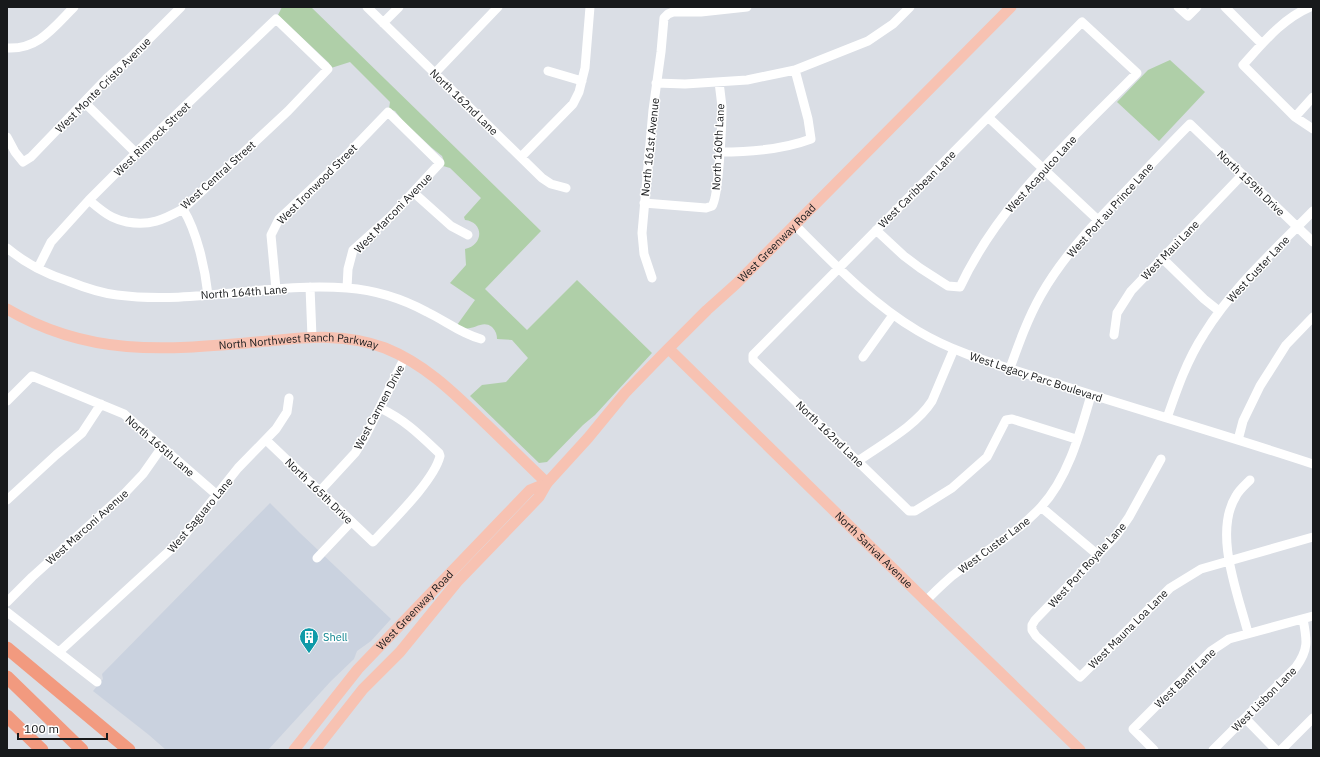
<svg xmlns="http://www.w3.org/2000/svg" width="1320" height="757" font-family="'IBM Plex Sans',sans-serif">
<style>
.built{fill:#cad2df}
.green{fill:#afcfa8}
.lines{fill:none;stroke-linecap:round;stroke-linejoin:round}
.minor{stroke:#fff;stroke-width:9}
.major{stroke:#f7c2b2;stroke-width:11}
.highway{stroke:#f29a7f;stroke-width:13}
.labels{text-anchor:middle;stroke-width:3;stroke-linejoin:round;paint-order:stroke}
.street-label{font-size:11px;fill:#17191b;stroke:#fff}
.culture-label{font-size:11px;fill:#0d838f;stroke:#fff;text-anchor:start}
</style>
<rect width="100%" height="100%" fill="#dadee5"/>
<path class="built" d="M270,503L300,533L391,619L371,641L357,651L354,659L331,681L268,750H166L149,735L93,691L103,679L102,674Z"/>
<path class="green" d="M282,7H311L541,231L485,289L527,330L577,280L652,353L595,415L583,425L547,462L539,463L470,396L482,385L506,382L528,358L512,340L497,339C497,335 496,331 492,327C482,319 474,331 463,328C463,328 458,325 457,325L475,300L450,283L466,265L465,249C484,245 484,222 465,220L464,217L481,198L450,168L443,166L444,161L442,156L432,148L403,121L395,111L389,109L390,102L350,62L331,68L329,63L278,15Z
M1170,60L1205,92L1159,141L1117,102L1148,70Z"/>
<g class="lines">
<path class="minor" d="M367,7L542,178L551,184L566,188
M1178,7L1188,16L1197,7
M1225,7L1262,44
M1310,7C1282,19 1263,43 1243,65L1295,117L1313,129
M383,23L399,7
M7,48C38,50 54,27 74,7
M548,71L582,81
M435,73L498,7
M656,83L685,84L747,80L795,70L868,41L893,24L910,7
M84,102L136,153
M988,117L1098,220
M1295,117L1313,97
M7,137L15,152L23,162L31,157L106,79L130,58L181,7
M720,152C750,152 782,150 811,139L808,119L795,70
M521,157L573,104L579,92L585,68L590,7
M413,192L451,226L468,235
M644,203L706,208L712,206
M712,206C719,197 722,121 722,107C721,98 720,90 719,82
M183,209C197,232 205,268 208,295
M795,225C834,264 871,303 918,331C958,355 1004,366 1048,381C1136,409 1225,435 1313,464
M876,230L904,256L920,268L948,286L960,287C1000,202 1072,139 1137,73L1082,22L753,355V360L909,511H915L952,488L987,457L1006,420L1012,419L1076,439
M7,248C25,263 46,274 68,281C83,287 100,293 117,295C194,305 270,282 347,288C374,290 403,299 427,312C446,321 461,334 481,339
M1162,258L1204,299L1219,311
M38,268L51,242L89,200L136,153L276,19L328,69L288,111L183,209C163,220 150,226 127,222C122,221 116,219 112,217C104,213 96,206 89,200
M652,278L644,254L642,233L653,110L661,52L664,18L668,14L673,12H701L747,7
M310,287L312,337
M276,289L271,235L279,219L338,164L388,112L440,163L391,216L353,250L348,269L347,288
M1114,335L1117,313L1131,291L1242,175
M863,357L893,315
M1010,368C1019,343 1028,318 1041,295C1062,258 1091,227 1121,196C1144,172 1166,148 1190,124L1313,242
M7,401L32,376L124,414L217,495
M1167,418C1177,389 1187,360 1204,334C1233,287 1275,250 1313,211
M266,440L373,542C391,522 434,481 440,456L439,453C419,434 405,420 380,408
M1238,440L1243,421L1260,386L1286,345L1313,317
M1161,459L1129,517L1116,536L1035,620L1032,625V630L1036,636L1080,677L1170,588L1201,569L1313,537
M858,461C882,444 916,426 932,401L954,349
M320,491L355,453L365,437L405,357
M7,500L56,455L82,433L101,404
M1041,507L1098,555
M317,558L351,522
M926,601C934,592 943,584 952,576C982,553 1015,535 1041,507C1068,478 1080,433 1091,395
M7,602L32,577L124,494L143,474L162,447
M7,612L97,682
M1248,633C1238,594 1213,533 1236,496C1239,490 1245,485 1250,480
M59,652L180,541L238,468L276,429L287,412L289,398
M1245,718L1276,750
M1154,750L1133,729L1211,651L1229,639L1313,616
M1213,750L1296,667C1309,649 1307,640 1303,619
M1281,750L1313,718"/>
<g class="major">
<path id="s1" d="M7,309C94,360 174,349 269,341C309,337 346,333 385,348C425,364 454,393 484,422C505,442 526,463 547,483"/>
<path id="s2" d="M669,349L926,601L1080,750"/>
<path id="s3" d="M294,750L358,669L530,490L547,483"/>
<path id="s4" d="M315,750L363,689L400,652L457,582L539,497L547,483L588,438L625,393L662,355L707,310L736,284L1011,7"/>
</g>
<path class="highway" d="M7,648L129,750
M7,677L82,750
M7,716L42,750"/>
</g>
<defs>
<g id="building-pin" transform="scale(1)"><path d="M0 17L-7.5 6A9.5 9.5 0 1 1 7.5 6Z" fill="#0f9aa8" stroke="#fff"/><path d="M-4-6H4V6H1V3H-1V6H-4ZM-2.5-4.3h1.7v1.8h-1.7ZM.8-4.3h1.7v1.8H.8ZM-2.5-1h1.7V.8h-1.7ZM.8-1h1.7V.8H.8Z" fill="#fff"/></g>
</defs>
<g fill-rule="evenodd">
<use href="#building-pin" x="309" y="637"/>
</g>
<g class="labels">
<g class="street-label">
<text transform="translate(103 85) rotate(-45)" y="4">West Monte Cristo Avenue</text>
<text transform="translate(464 102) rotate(44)" y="4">North 162nd Lane</text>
<text transform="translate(152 139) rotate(-44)" y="4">West Rimrock Street</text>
<text transform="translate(650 147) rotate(-84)" y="4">North 161st Avenue</text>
<text transform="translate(718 147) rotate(-87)" y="4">North 160th Lane</text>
<text transform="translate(1041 174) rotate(-48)" y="4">West Acapulco Lane</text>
<text transform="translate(218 175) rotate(-42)" y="4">West Central Street</text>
<text transform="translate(1251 183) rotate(44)" y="4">North 159th Drive</text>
<text transform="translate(317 184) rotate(-45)" y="4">West Ironwood Street</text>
<text transform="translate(917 189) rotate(-45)" y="4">West Caribbean Lane</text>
<text transform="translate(1110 210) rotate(-48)" y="4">West Port au Prince Lane</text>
<text transform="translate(393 213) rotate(-46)" y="4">West Marconi Avenue</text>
<text dy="4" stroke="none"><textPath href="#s4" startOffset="687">West Greenway Road</textPath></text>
<text transform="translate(1170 250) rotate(-46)" y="4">West Maui Lane</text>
<text transform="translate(1258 269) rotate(-47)" y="4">West Custer Lane</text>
<text transform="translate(244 292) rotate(-4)" y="4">North 164th Lane</text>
<text dy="4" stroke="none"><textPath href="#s1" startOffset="299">North Northwest Ranch Parkway</textPath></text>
<text transform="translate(1036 377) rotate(18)" y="4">West Legacy Parc Boulevard</text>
<text transform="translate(379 407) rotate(-62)" y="4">West Carmen Drive</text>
<text transform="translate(830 434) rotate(44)" y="4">North 162nd Lane</text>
<text transform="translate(160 446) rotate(41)" y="4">North 165th Lane</text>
<text transform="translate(319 491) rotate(44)" y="4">North 165th Drive</text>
<text transform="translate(200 515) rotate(-50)" y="4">West Saguaro Lane</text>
<text transform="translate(87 527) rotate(-42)" y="4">West Marconi Avenue</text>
<text transform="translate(994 545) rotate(-37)" y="4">West Custer Lane</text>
<text dy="4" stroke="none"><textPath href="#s2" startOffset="287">North Sarival Avenue</textPath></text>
<text transform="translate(1087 565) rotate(-48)" y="4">West Port Royale Lane</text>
<text dy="4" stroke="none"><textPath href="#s3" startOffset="185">West Greenway Road</textPath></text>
<text transform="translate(1128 629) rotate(-45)" y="4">West Mauna Loa Lane</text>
<text transform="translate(1185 678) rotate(-44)" y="4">West Banff Lane</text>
<text transform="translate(1264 699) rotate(-45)" y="4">West Lisbon Lane</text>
</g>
<g class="culture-label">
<text x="323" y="641">Shell</text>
</g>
</g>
<rect width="1320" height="757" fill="none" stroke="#17191b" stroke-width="16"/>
<path d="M18 733v6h89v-6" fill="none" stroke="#17191b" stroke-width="2"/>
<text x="24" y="733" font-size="12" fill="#17191b" stroke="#ffffff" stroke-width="3" paint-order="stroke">100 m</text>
</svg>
